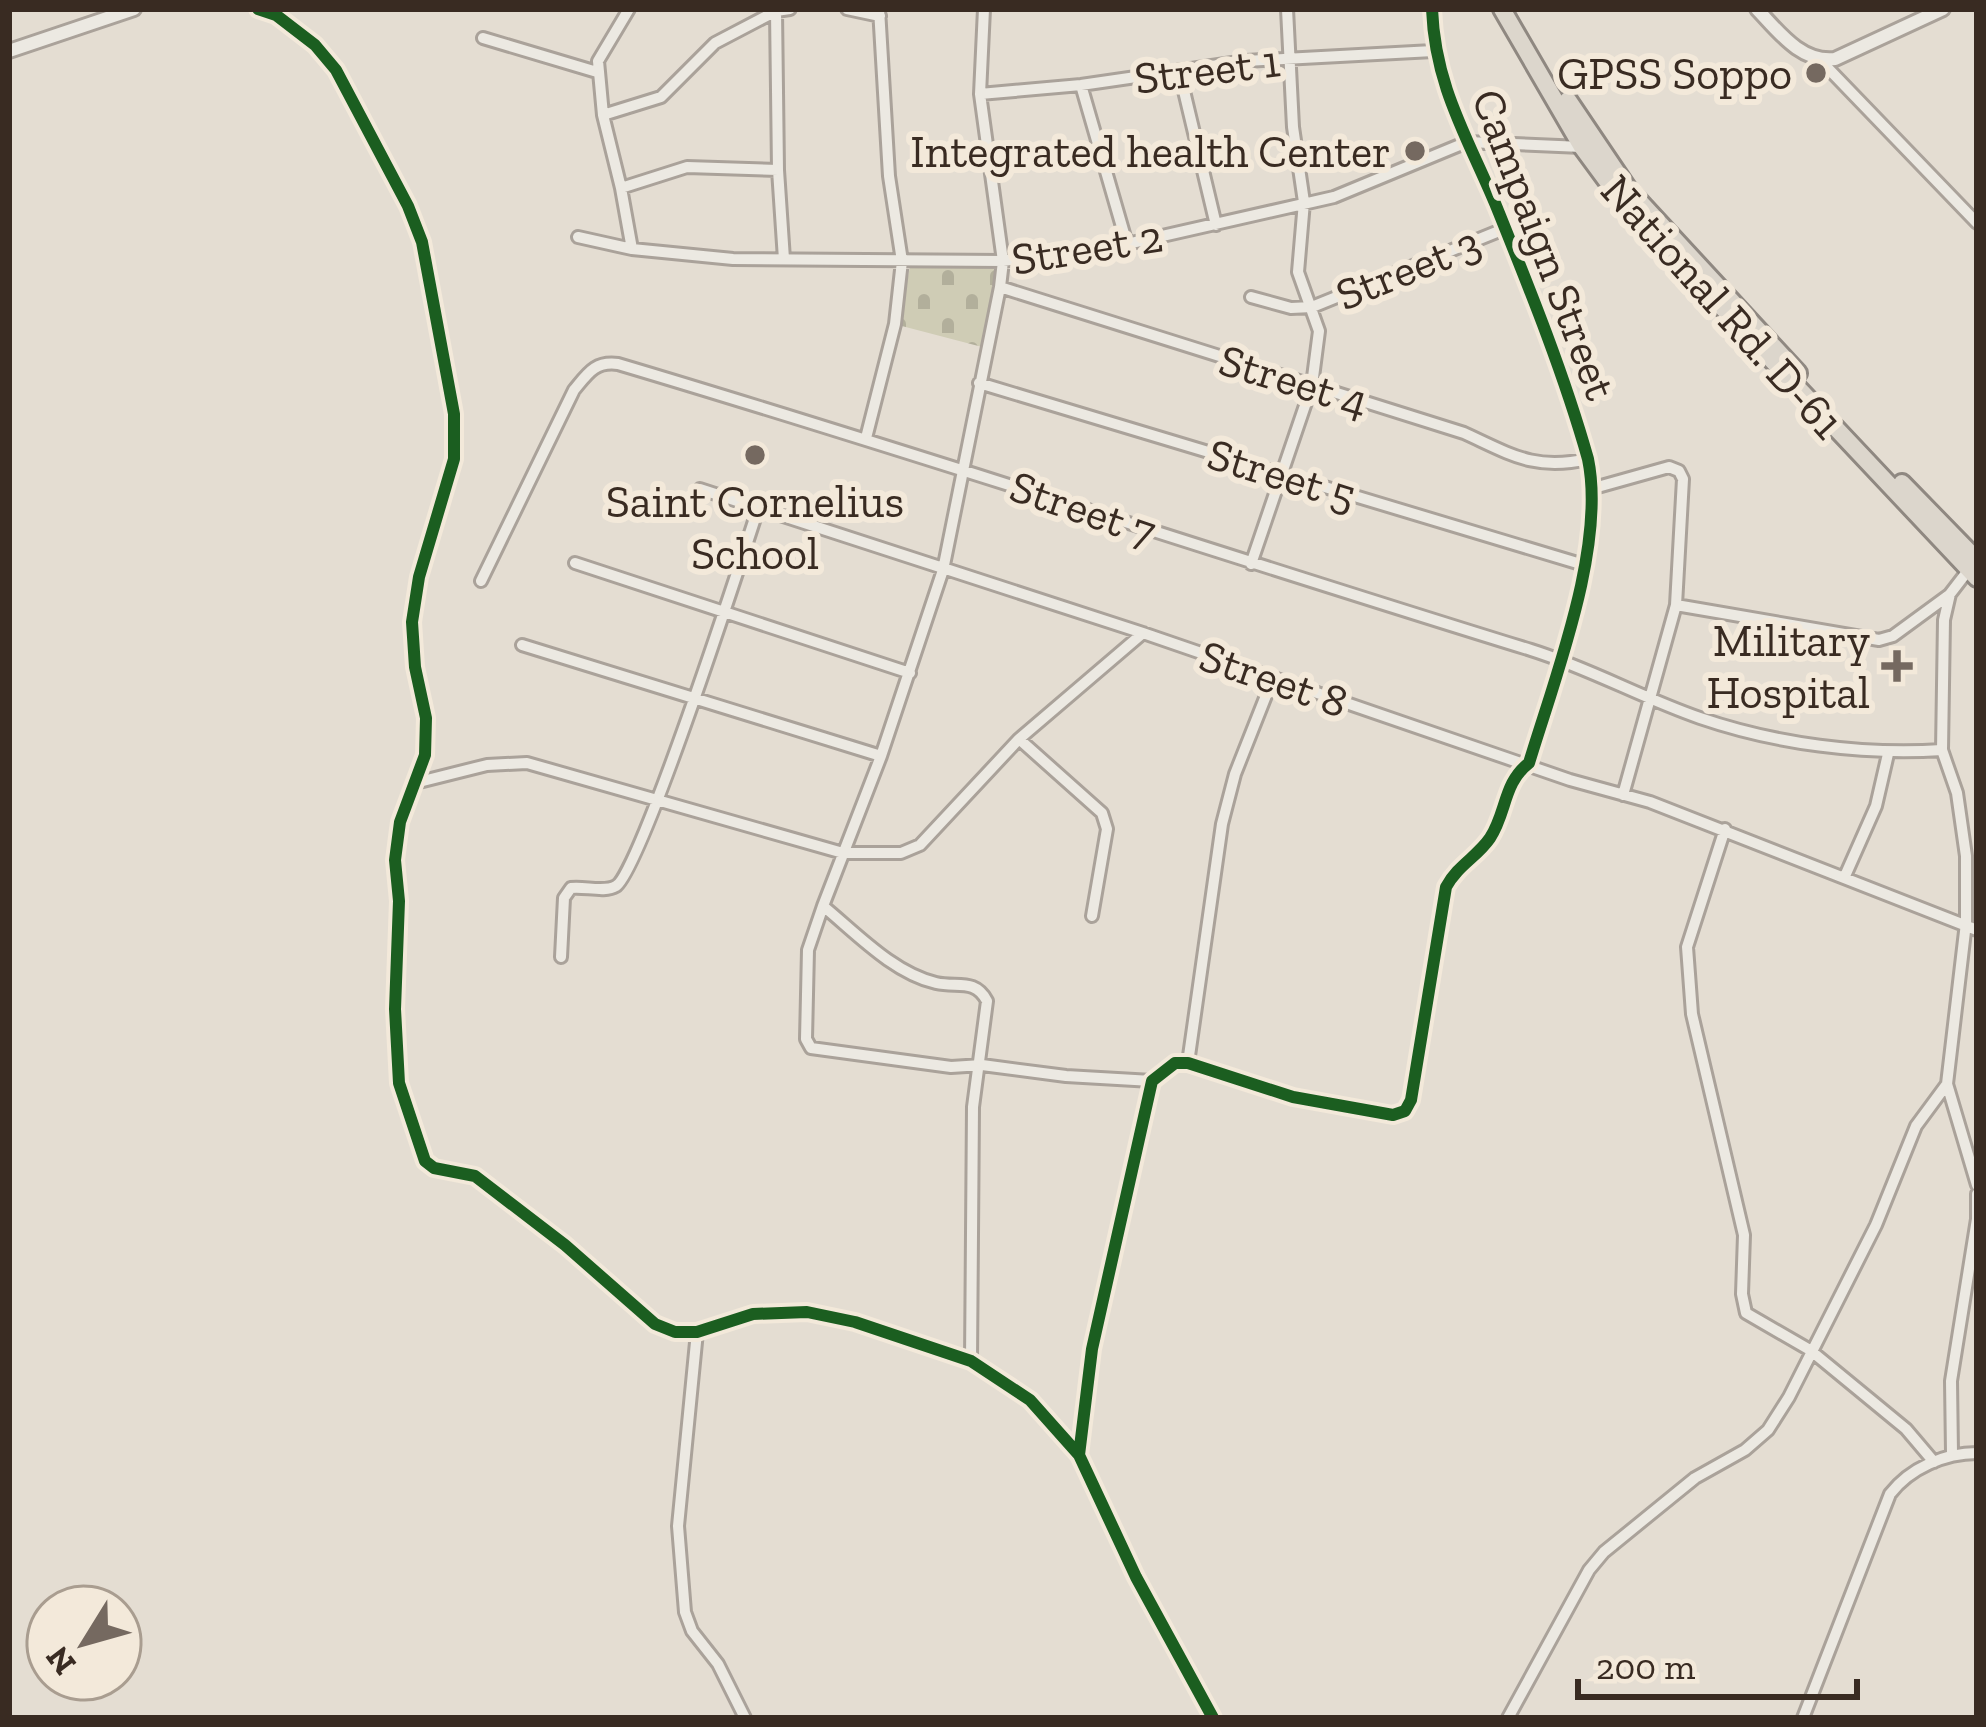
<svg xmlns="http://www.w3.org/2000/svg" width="1986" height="1727" font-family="'Zilla Slab',serif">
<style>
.cemetery{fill:url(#cemetery-stones)}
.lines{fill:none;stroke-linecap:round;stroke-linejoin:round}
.minor-casing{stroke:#aaa29a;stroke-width:16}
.tertiary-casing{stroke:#aaa29a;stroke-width:18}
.trunk-casing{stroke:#8f8881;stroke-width:22}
.minor{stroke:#ece9e2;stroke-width:10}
.tertiary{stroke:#ece9e2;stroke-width:12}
.trunk{stroke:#dcd6cc;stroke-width:16}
.cycleway-casing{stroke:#f3e9da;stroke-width:20}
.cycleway{stroke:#1b5e20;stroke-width:12}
.poi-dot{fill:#756960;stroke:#f3e9da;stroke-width:4.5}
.labels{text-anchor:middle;stroke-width:12;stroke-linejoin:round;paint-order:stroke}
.street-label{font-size:45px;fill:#392b22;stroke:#f3e9da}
.poi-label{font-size:45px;fill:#392b22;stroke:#f3e9da;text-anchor:end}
</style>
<defs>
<pattern id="cemetery-stones" width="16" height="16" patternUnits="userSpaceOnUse" patternTransform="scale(3)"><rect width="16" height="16" fill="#cfccb5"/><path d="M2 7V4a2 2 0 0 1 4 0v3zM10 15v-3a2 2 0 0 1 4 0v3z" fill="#b2af9b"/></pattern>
</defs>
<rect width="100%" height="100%" fill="#e4ddd2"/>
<path class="cemetery" d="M911,262L1004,270L986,348L898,325Z"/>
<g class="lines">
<g class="minor-casing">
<path id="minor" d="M629,9L598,61L603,115L621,188L687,167L778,170
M847,9L880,16
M483,38L597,72
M1821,61L1977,223
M1179,70L1216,225
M1081,85L1127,244
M980,94L1081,85L1246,61L1433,51
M603,115L661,97L715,43L776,11
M621,188L632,249
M578,237L632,249L733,259L1003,261L1127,244L1334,197L1467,142L1582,147
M784,259L778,170L776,11L790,9
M1000,287L1464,433C1512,455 1535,471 1588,459
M1251,297L1291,308L1312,307L1504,229
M979,383L1584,565
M866,438L895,324L902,261L889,176L879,9
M1594,488L1669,467L1679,471L1683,479L1676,605L1623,795
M700,489L1143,633L1570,780L1650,802L1977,930
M575,563L910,673
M1251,564L1312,385L1319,331L1298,272L1304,202L1293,127L1287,9
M481,581L574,390C588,373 595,361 618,364C924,455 1226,556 1531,650C1589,668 1642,698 1700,718C1776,744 1862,755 1942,750
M1676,605L1879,640L1893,636L1949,595
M522,645L881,756
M1019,739L1102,813L1107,829L1092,916
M415,783L487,765L527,763L843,853H901L920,845L1019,739L1143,633
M1725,829L1687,947L1692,1014L1744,1235L1742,1294L1746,1313L1810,1350L1906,1429L1934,1462
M1845,876L1876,806L1888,754
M823,906L808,950L806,1039L811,1048L951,1067L982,1065L1066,1076L1152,1081
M561,957L564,898L571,888C584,886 605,893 616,886C640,873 743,555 758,509
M1188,1063L1222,824L1235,774L1273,678
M1947,1084L1977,1185
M697,1332L678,1526L685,1612L692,1631L718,1664L745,1718
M971,1361L973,1107L987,1001C975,978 957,988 936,983C893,973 856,933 823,906L881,756L943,570L1000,287L1003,261L980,94L984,9
M1952,1453L1951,1381L1977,1219V1194
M1079,1455L1092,1349L1152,1081L1175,1063H1188L1293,1097L1393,1115L1405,1111L1411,1100L1446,887C1458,865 1477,857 1490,838C1507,812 1503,783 1529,763C1555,677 1606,546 1588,459C1564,374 1530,290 1497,208C1468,138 1435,87 1432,9
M1508,1718L1589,1570L1604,1552L1695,1478L1745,1450L1768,1430L1789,1397L1876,1225L1916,1126L1947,1084L1966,923V856L1957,793L1942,750L1944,620L1950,594L1970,568
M1803,1718L1890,1494C1910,1468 1945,1453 1977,1453"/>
</g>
<g class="tertiary-casing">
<path id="tertiary" d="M258,9L276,15L315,45L336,70L408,206L422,242L454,414V459L419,577L412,622L415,667L426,718L425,755L400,822L395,860L399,901L395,1009L399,1083L425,1161L434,1168L475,1176L565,1245L655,1324L675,1332H697L753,1314L807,1312L855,1322L971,1361L1030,1400L1079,1455L1136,1577L1213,1718
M1757,9C1778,31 1801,63 1835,59L1943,9
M9,51L134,9"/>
</g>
<g class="trunk-casing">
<path id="trunk" d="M1502,9L1582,147L1621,200L1977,578
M1568,100L1628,189L1798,373
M1902,483L1977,560"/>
</g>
<use href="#minor" class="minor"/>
<use href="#tertiary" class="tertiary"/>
<use href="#trunk" class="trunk"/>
<g class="cycleway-casing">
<path id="cycleway" d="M258,9L276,15L315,45L336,70L408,206L422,242L454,414V459L419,577L412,622L415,667L426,718L425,755L400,822L395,860L399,901L395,1009L399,1083L425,1161L434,1168L475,1176L565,1245L655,1324L675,1332H697L753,1314L807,1312L855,1322L971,1361L1030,1400L1079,1455L1136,1577L1213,1718
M1079,1455L1092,1349L1152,1081L1175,1063H1188L1293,1097L1393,1115L1405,1111L1411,1100L1446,887C1458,865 1477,857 1490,838C1507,812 1503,783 1529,763C1555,677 1606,546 1588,459C1564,374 1530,290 1497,208C1468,138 1435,87 1432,9"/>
</g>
<use href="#cycleway" class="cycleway"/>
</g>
<g class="poi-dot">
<circle cx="1816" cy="73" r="12"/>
<circle cx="1415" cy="151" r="12"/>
<circle cx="755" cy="455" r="12"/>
<path d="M1891 648h12v12h12v12h-12v12h-12v-12h-12v-12h12z"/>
</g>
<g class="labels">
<g class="street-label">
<text transform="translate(1207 69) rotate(-7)" y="16">Street 1</text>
<text transform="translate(1545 244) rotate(69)" y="16">Campaign Street</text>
<text transform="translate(1087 247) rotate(-9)" y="16">Street 2</text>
<text transform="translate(1408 268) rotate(-22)" y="16">Street 3</text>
<text transform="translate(1723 306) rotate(48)" y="16">National Rd. D-61</text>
<text transform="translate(1294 380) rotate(17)" y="16">Street 4</text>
<text transform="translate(1282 474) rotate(17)" y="16">Street 5</text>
<text transform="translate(1083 508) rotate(19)" y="16">Street 7</text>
<text transform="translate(1274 678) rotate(19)" y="16">Street 8</text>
</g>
<g class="poi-label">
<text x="1792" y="89">GPSS Soppo</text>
<text x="1391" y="167">Integrated health Center</text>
<text x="755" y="517" text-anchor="middle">Saint Cornelius<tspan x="755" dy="52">School</tspan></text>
<text x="1870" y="656">Military<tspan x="1870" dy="52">Hospital</tspan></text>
</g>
</g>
<rect width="1986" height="1727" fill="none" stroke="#392b22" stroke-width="24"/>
<g transform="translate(84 1643) rotate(233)"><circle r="57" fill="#f3e9da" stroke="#a99d90" stroke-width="3"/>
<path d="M0-9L21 45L0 30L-21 45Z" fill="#756960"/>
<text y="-18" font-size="33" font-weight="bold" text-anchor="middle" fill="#392b22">N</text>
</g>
<path d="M1578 1679v18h279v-18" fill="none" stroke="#392b22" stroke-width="6"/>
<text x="1596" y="1679" font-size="36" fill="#392b22" stroke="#f3e9da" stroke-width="9" paint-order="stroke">200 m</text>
</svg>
